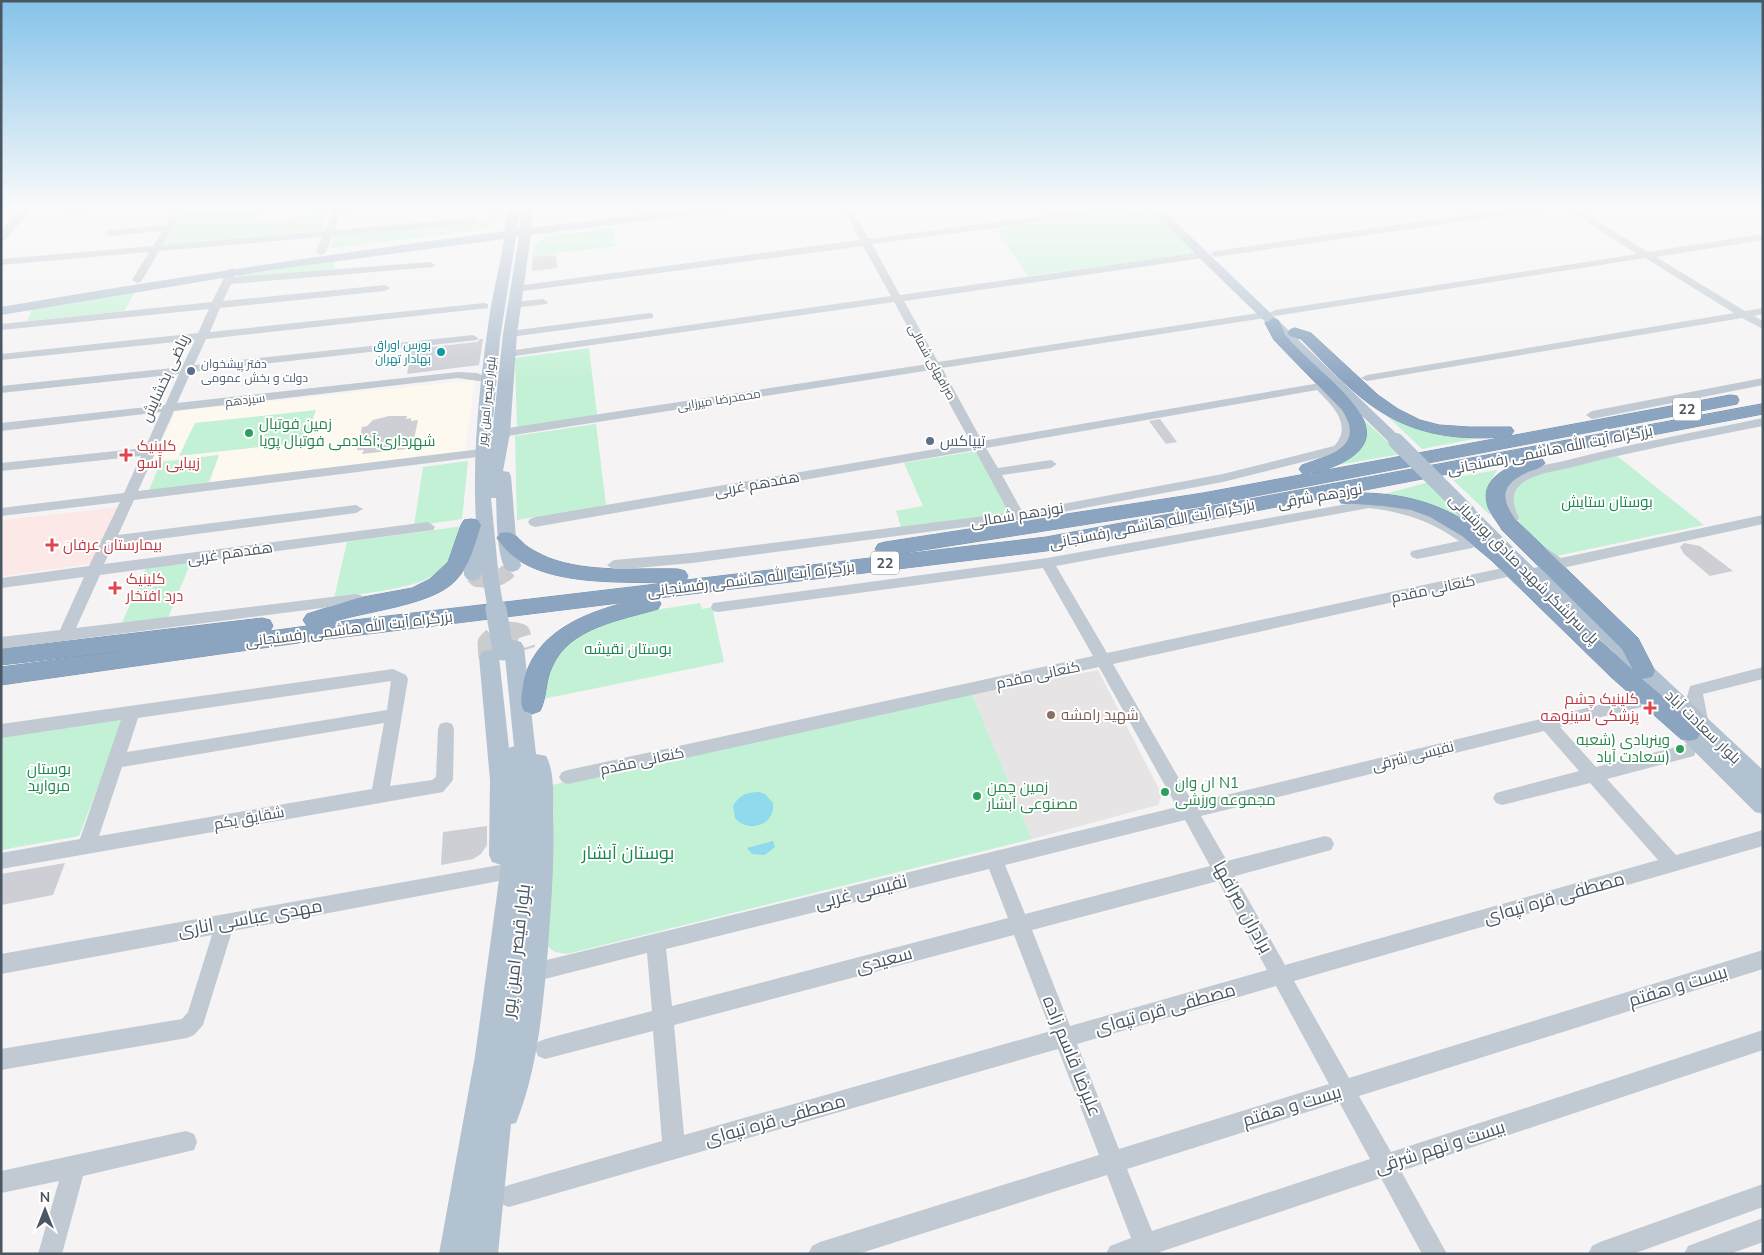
<svg xmlns="http://www.w3.org/2000/svg" width="1764" height="1255" font-family="'Nunito Sans',Cairo,sans-serif">
<style>
.commercial{fill:#fdf9ef}
.education{fill:#e6e4e5}
.medical{fill:#fce8e6}
.green{fill:#c3f1d5}
.water{fill:#90daee}
.building{fill:#cdcfd5}
.lines{fill:none;stroke-linecap:round;stroke-linejoin:round}
.major-tunnel-far1{stroke:#caccce;stroke-width:16;stroke-dasharray:16 8;stroke-linecap:butt}
.major-tunnel{stroke:#caccce;stroke-width:21;stroke-dasharray:21 11;stroke-linecap:butt}
.highway-casing{stroke:#7690ad;stroke-width:1}
.minor{fill:#c1cad2;fill-rule:evenodd}
.major{fill:#b3c2d1;fill-rule:evenodd}
.highway{fill:#8ba5c1;fill-rule:evenodd}
.major-bridge-far1{stroke:#b3c2d1;stroke-width:16}
.major-bridge{stroke:#b3c2d1;stroke-width:21}
.culture-dot{fill:#0f9aa8;stroke:#fff;stroke-width:2}
.service-dot{fill:#5c6f8a;stroke:#fff;stroke-width:2}
.leisure-dot{fill:#2e9e5b;stroke:#fff;stroke-width:2}
.health-dot{fill:#e0444e;stroke:#fff;stroke-width:2}
.education-dot{fill:#8d6e63;stroke:#fff;stroke-width:2}
.labels{text-anchor:middle;stroke-width:4;stroke-linejoin:round;paint-order:stroke}
.far-culture-label{font-size:12px;fill:#0d838f;stroke:#fff;text-anchor:end}
.far-street-label{font-size:12px;fill:#4a5661;stroke:#fff}
.far-service-label{font-size:12px;fill:#4e5e75;stroke:#fff;text-anchor:start}
.shield{fill:#fff;stroke:#808990;stroke-width:1}
.shield-label{font-size:14px;font-weight:bold;fill:#4a5661}
.street-label{font-size:15px;fill:#4a5661;stroke:#fff}
.leisure-label{font-size:15px;fill:#27864d;stroke:#fff;text-anchor:start}
.service-label{font-size:15px;fill:#4e5e75;stroke:#fff;text-anchor:start}
.health-label{font-size:15px;fill:#be3a42;stroke:#fff;text-anchor:start}
.park-label{font-size:15px;fill:#17864f;stroke:#fff}
.education-label{font-size:15px;fill:#785e54;stroke:#fff;text-anchor:start}
.near-park-label{font-size:18px;fill:#17864f;stroke:#fff}
.near-street-label{font-size:18px;fill:#4a5661;stroke:#fff}
</style>
<rect width="100%" height="100%" fill="#f5f3f3"/>
<path class="commercial" d="M475,380L465,451L211,482L219,454L153,461L176,411Z"/>
<path class="education" d="M1098,670L1162,795L1158,805L1032,839L972,694Z"/>
<path class="medical" d="M121,507L95,563L1,576V526L4,520Z"/>
<path class="green" d="M186,208H261L256,221L328,214L322,231L164,245Z
M492,208H504L501,220L483,230L333,248L330,246L333,235L484,221L485,218L489,216Z
M1148,208L1194,254L1028,276L995,229Z
M611,228L616,246L533,256L535,245L546,237Z
M334,260V269L237,279L240,272Z
M135,292L124,311L27,321L32,309Z
M589,348L597,415L517,427L515,358Z
M316,410L305,442L179,456L195,423Z
M1384,413L1478,438L1422,449Z
M1361,420H1364L1401,454L1338,465L1361,447L1365,432Z
M596,424L606,505L517,520L515,436Z
M976,451L1008,509L1003,514L902,530L896,511L923,506L904,463Z
M219,455L209,482L149,490L161,462Z
M1617,456L1704,525L1556,556C1545,550 1521,527 1516,516C1511,506 1509,493 1518,484C1530,473 1598,461 1617,456Z
M468,461L462,519L414,526L423,467Z
M1497,470C1486,490 1483,493 1491,516L1451,478Z
M1429,482L1475,530L1381,495Z
M463,526C458,538 454,555 447,565C429,589 362,593 334,598L347,542Z
M191,562L168,618L121,625L146,568Z
M700,603L702,609L712,607L724,662L543,699C544,690 545,681 548,672C566,618 653,611 700,603Z
M972,694L1032,839L567,954L555,952L547,946V786Z
M125,717L79,836L1,850V736Z"/>
<path class="water" d="M759,792L765,794L773,803C776,825 748,834 735,818L733,806C739,795 747,792 759,792Z
M773,841L775,847L765,855L752,854L747,848Z"/>
<path class="building" d="M550,255L556,256L557,268L532,271L533,257Z
M480,339H483L479,365L407,374L412,349L477,342Z
M389,416H407L406,419L411,418V421L418,420L413,444H408L407,449L362,454L364,450H357L362,427L367,426L373,420Z
M1160,419L1177,442L1166,444L1149,421Z
M1684,543L1700,546L1733,571L1710,576L1684,554L1680,547Z
M487,826V845L481,854L473,859L441,865L443,832Z
M65,863L53,895L1,905V874Z"/>
<g class="lines">
<path class="major-tunnel-far1" d="M473,575L477,579C492,581 504,579 512,566"/>
<path class="major-tunnel" d="M489,657L488,643C497,633 507,630 520,634L525,650"/>
<g class="highway-casing">
<path id="highway" d="M1273,318L1278,320C1282,325 1283,332 1287,337C1328,385 1431,442 1308,475L1302,473L1299,469L1302,465C1330,455 1366,446 1342,410L1274,340L1265,323Z
M1295,328L1311,333L1378,395L1398,409L1420,420L1439,425L1469,427H1511L1514,431L1511,435C1495,439 1475,438 1458,437C1383,430 1350,389 1301,339L1290,336L1287,333L1290,330Z
M1731,395L1737,396L1739,400L1737,404L1203,506L885,556L878,554L875,549L878,544L885,542L1203,493Z
M1763,404V414L1536,457L1542,459L1545,463C1541,469 1535,469 1528,472C1502,484 1499,497 1516,520L1638,638L1655,671L1652,677L1642,679L1697,725L1701,732L1697,739L1689,741L1681,739L1611,677L1491,560L1462,536L1430,517L1411,510L1383,506L1341,503L1339,499L1344,494L1046,551L658,598L661,604L658,609C622,620 569,627 552,667C545,681 547,698 540,711L532,714L524,711C519,703 522,694 523,685C533,633 582,614 627,602L319,640L1,685V667L131,650L1,665V649L262,618L270,620L273,626L270,631L307,626L303,620L307,614L358,598L412,588L430,579L448,562L461,525L464,520L471,519L478,520L481,525C475,544 470,566 455,581C431,606 364,611 329,623L665,583C615,581 527,588 497,538L500,533C515,529 518,540 528,547C534,551 542,555 549,558C589,573 636,568 678,569L685,571L688,576L686,580L1046,537ZM1536,457C1516,463 1480,475 1487,503C1489,513 1497,521 1502,530L1622,649L1633,670C1604,645 1576,619 1549,593C1485,530 1445,491 1350,493Z"/>
</g>
<path class="minor" d="M63,208H85C80,212 68,212 63,208Z
M176,208H185L163,245L325,231L334,208H363L342,212L335,230L474,218L479,221L474,224L332,236L326,252L321,255L316,252L322,237L159,251L141,282L137,283L132,280L149,252L1,265V259L153,246L162,231L109,236L104,233L109,230L166,225Z
M843,208H852L869,239L1101,208H1128L1124,211L872,244L900,295L1203,252L1208,255L1203,258L904,301L938,362L1265,312L1270,315L1265,318L942,368L982,441L1320,383C1333,386 1357,418 1355,432C1354,440 1348,446 1342,452L1223,482L1025,519L692,563L614,570L607,565L614,560L692,553L1009,513L975,450L535,527L530,525L528,522L530,519L535,517L971,443L931,370L502,437L496,433L502,429L928,364L894,302L508,357L502,354L508,351L891,296L863,246L516,292L511,289L516,286L860,240ZM1317,390C1333,406 1353,426 1334,446L1223,474L1025,511H1022L1002,475L1051,468L1057,464L1051,460L998,468L986,448Z
M1514,208H1540L1536,211L1215,257L1210,254L1215,251Z
M1565,208H1576L1648,252L1763,234V240L1656,257L1745,311L1763,308V314L1754,316L1763,321V329L1742,318L1367,381L1361,378L1367,375L1734,313L1645,258L1275,316L1270,313L1275,310L1637,254Z
M430,262L435,265L434,267L231,284L223,301L385,285L390,288L385,291L220,308L210,332L484,303L488,304V308L206,339L194,365L473,335L478,338L477,340L191,372L177,403L458,372L477,373L492,379V383L458,378L174,411L138,491L481,449L485,450L487,453L485,456L134,500L118,535L356,505L363,509L356,513L113,545L104,564L428,522L435,527L433,530L100,575L76,628L356,594L361,595L363,599L361,603L1,649V637L60,630L84,577L1,588V578L89,566L120,502L1,516V508L124,493L141,456L1,471V463L145,448L161,412L1,431V423L165,405L179,374L1,393V386L182,367L195,340L1,360V354L198,333L209,309L1,330V324L212,302L227,271L232,268L237,271L234,277Z
M543,299L548,302L547,304L514,308L509,305L514,302Z
M649,313L653,314V318L510,337L505,334L510,331Z
M1763,378V385L1592,419L1586,415L1592,411Z
M1763,418V426C1698,439 1633,451 1569,468C1552,472 1531,474 1519,486C1510,495 1514,508 1519,518L1517,521H1507C1499,507 1498,492 1510,480C1524,467 1547,465 1564,461C1630,444 1696,432 1763,418Z
M1369,500C1397,502 1463,517 1479,543L1472,548L1417,559L1412,557L1410,554L1412,551L1459,541C1431,521 1403,512 1369,508L1056,566L1107,653L1507,567L1514,572L1507,577L1113,664L1193,803L1636,696L1642,697L1644,702L1642,707L1560,727L1596,767L1688,744L1694,746L1696,751L1694,756L1607,779L1676,855L1763,830V846L1294,981L1349,1078L1763,950V969L1359,1096L1391,1152L1763,1030V1050L1401,1171L1447,1254H1422L1381,1178L1160,1252L1161,1254H1106L1110,1246L1131,1238L1107,1175L858,1254H808L812,1246L820,1242L1099,1155L1058,1049L509,1207L501,1204L498,1196L501,1188L509,1185L662,1141L653,1031L545,1059L538,1056L535,1049L538,1042L545,1039L652,1011L647,953L533,982L526,979L523,972L526,965L1177,807L1099,667L568,784L562,782L559,777L562,772L568,770L1093,656L1043,568L718,612L713,611L711,607L713,603L1047,558ZM1544,731L1579,771L1496,793L1493,798L1496,803L1502,805L1590,783L1658,860L1285,965L1235,876L1331,850L1334,844L1331,838L1325,836L1227,861L1201,816ZM1185,820L1210,866L1025,914L1005,865ZM989,869L1008,918L672,1006L666,949ZM1218,881L1267,970L1070,1026L1032,930ZM1014,935L1051,1031L684,1135L674,1025ZM1276,986L1329,1084L1119,1149L1077,1044ZM1339,1102L1370,1159L1152,1231L1127,1169Z
M1763,515V524L1558,569L1553,567L1539,553L1546,548L1561,558Z
M1763,667V679L1703,694L1709,725L1707,730L1701,732L1695,730L1687,697L1690,686Z
M393,669L406,675L408,679L390,786L432,780L436,777L438,729L440,724L446,722L452,724L454,729L453,780L443,792L1,869V853L80,839L121,720L1,738V724ZM391,681L387,710L127,752L138,718ZM384,723L372,789L99,836L122,767Z
M499,865L506,867L508,873L506,879L499,881L232,931L203,1025L194,1035L187,1038L1,1070V1049L182,1019L188,1012L212,935L1,974V954Z
M186,1131L194,1134L197,1142L194,1150L83,1176L62,1254H38L59,1181L1,1193V1171Z
M1763,1184V1207L1633,1254H1588L1592,1246L1600,1242Z
M1763,1218V1242L1730,1254H1684L1688,1246Z"/>
<path class="major" d="M20,208H33L5,240L1,241V230Z
M507,208H519L517,230L520,227V208H532V228L692,208H729L723,211L531,235L517,334L510,433L503,471L509,472L511,476L516,538L521,566L518,570L512,572L506,570C496,553 497,518 496,498H491L498,569L495,573L489,575L482,572L479,579L473,581L467,579L464,575L463,528L466,524L476,523C472,451 480,378 491,306C495,284 501,261 504,239L271,270L1,315V307C169,278 337,253 505,231ZM516,237H519L503,334L491,445L500,339Z
M1148,208H1161L1401,438L1404,441L1401,444H1391Z
M1468,507L1474,509L1534,568L1541,566L1547,568L1763,770V814L1755,812L1671,728L1668,722L1671,716L1677,714L1554,595L1547,598L1541,596L1462,517L1460,513L1462,509Z
M514,640L521,642L524,647L536,754L546,756C555,772 553,797 553,816C555,860 551,904 548,948C543,1006 538,1069 516,1123L511,1124L498,1254H439L475,1056L501,865L492,862L489,855L490,780L479,657L482,652L489,650L496,652L499,657L509,748L514,746L504,647L507,642Z"/>
<use href="#highway" class="highway"/>
<path class="major-bridge-far1" d="M1396,441L1468,513
M489,569L496,610"/>
<path class="major-bridge" d="M496,609L503,650"/>
</g>
<linearGradient id="sky" x2="0" y2="1"><stop stop-color="#85c3ea"/><stop offset="0.54" stop-color="#fafafa"/><stop offset="1" stop-color="#fafafa" stop-opacity="0"/></linearGradient>
<rect width="1764" height="384" fill="url(#sky)"/>
<circle class="culture-dot" cx="441" cy="352" r="5"/>
<g class="service-dot">
<circle cx="191" cy="371" r="5"/>
<circle cx="930" cy="441" r="5"/>
</g>
<g class="leisure-dot">
<circle cx="249" cy="433" r="5"/>
<circle cx="1680" cy="749" r="5"/>
<circle cx="1165" cy="792" r="5"/>
<circle cx="977" cy="796" r="5"/>
</g>
<g class="health-dot">
<path d="M123.5 447.5h5v5h5v5h-5v5h-5v-5h-5v-5h5z"/>
<path d="M49.5 537.5h5v5h5v5h-5v5h-5v-5h-5v-5h5z"/>
<path d="M112.5 580.5h5v5h5v5h-5v5h-5v-5h-5v-5h5z"/>
<path d="M1647.5 700.5h5v5h5v5h-5v5h-5v-5h-5v-5h5z"/>
</g>
<circle class="education-dot" cx="1051" cy="715" r="5"/>
<g class="labels">
<g class="far-culture-label">
<text x="431" y="349">بورس اوراق<tspan x="431" dy="14">بهادار تهران</tspan></text>
</g>
<g class="far-street-label">
<text transform="translate(932 362) rotate(61)" y="4">صرافهای شمالی</text>
<text transform="translate(245 400) rotate(-7)" y="4">سیزدهم</text>
<text transform="translate(719 400) rotate(-9)" y="4">محمدرضا میرزایی</text>
<text transform="translate(487 401) rotate(-84)" y="4">بلوار قیصر امین پور</text>
</g>
<g class="far-service-label">
<text x="201" y="368">دفتر پیشخوان<tspan x="201" dy="14">دولت و بخش عمومی</tspan></text>
</g>
<g class="shield">
<rect x="1673" y="397.5" width="28" height="23" rx="4"/>
<rect x="871" y="551.5" width="28" height="23" rx="4"/>
</g>
<g class="shield-label">
<text x="1687" y="414">22</text>
<text x="885" y="568">22</text>
</g>
<g class="street-label">
<text transform="translate(165 378) rotate(-65)" y="5">ریاضی بخشایش</text>
<text transform="translate(1550 450) rotate(-11)" y="5">بزرگراه آیت الله هاشمی رفسنجانی</text>
<text transform="translate(757 484) rotate(-10)" y="5">هفدهم غربی</text>
<text transform="translate(1320 496) rotate(-10)" y="5">نوزدهم شرقی</text>
<text transform="translate(1017 515) rotate(-9)" y="5">نوزدهم شمالی</text>
<text transform="translate(1152 524) rotate(-11)" y="5">بزرگراه آیت الله هاشمی رفسنجانی</text>
<text transform="translate(230 553) rotate(-8)" y="5">هفدهم غربی</text>
<text transform="translate(1524 569) rotate(45)" y="5">پل سرلشکر شهید صادق پورشیانی</text>
<text transform="translate(751 579) rotate(-7)" y="5">بزرگراه آیت الله هاشمی رفسنجانی</text>
<text transform="translate(1433 589) rotate(-12)" y="5">کنعانی مقدم</text>
<text transform="translate(349 629) rotate(-7)" y="5">بزرگراه آیت الله هاشمی رفسنجانی</text>
<text transform="translate(1038 675) rotate(-12)" y="5">کنعانی مقدم</text>
<text transform="translate(1703 727) rotate(44)" y="5">بلوار سعادت آباد</text>
<text transform="translate(1413 756) rotate(-14)" y="5">نفیسی شرقی</text>
<text transform="translate(642 761) rotate(-12)" y="5">کنعانی مقدم</text>
<text transform="translate(249 818) rotate(-10)" y="5">شقایق یکم</text>
</g>
<g class="leisure-label">
<text x="259" y="429">زمین فوتبال<tspan x="259" dy="17">شهرداری;آکادمی فوتبال پویا</tspan></text>
<text x="1670" y="745" text-anchor="end">وینربادی (شعبه<tspan x="1670" dy="17">سعادت آباد)</tspan></text>
<text x="1175" y="788">ان وان N1<tspan x="1175" dy="17">مجموعه ورزشی</tspan></text>
<text x="987" y="792">زمین چمن<tspan x="987" dy="17">مصنوعی آبشار</tspan></text>
</g>
<g class="service-label">
<text x="940" y="446">تیپاکس</text>
</g>
<g class="health-label">
<text x="137" y="451">کلینیک<tspan x="137" dy="17">زیبایی آسو</tspan></text>
<text x="63" y="550">بیمارستان عرفان</text>
<text x="126" y="584">کلینیک<tspan x="126" dy="17">درد افتخار</tspan></text>
<text x="1639" y="704" text-anchor="end">کلینیک چشم<tspan x="1639" dy="17">پزشکی سینوهه</tspan></text>
</g>
<g class="park-label">
<text x="1607" y="507">بوستان ستایش</text>
<text x="628" y="654">بوستان نقیشه</text>
<text x="49" y="774">بوستان<tspan x="49" dy="17">مروارید</tspan></text>
</g>
<g class="education-label">
<text x="1061" y="720">شهید رامشه</text>
</g>
<g class="near-park-label">
<text x="628" y="859">بوستان آبشار</text>
</g>
<g class="near-street-label">
<text transform="translate(861 892) rotate(-14)" y="6">نفیسی غربی</text>
<text transform="translate(1554 898) rotate(-16)" y="6">مصطفی قره تپه‌ای</text>
<text transform="translate(1243 907) rotate(61)" y="6">برادران صرافها</text>
<text transform="translate(250 918) rotate(-10)" y="6">مهدی عباسی اناری</text>
<text transform="translate(516 951) rotate(-83)" y="6">بلوار قیصر امین پور</text>
<text transform="translate(884 960) rotate(-15)" y="6">سعیدی</text>
<text transform="translate(1678 986) rotate(-17)" y="6">بیست و هفتم</text>
<text transform="translate(1165 1009) rotate(-16)" y="6">مصطفی قره تپه‌ای</text>
<text transform="translate(1072 1056) rotate(68)" y="6">علیرضا قاسم زاده</text>
<text transform="translate(1292 1106) rotate(-17)" y="6">بیست و هفتم</text>
<text transform="translate(775 1120) rotate(-16)" y="6">مصطفی قره تپه‌ای</text>
<text transform="translate(1440 1147) rotate(-18)" y="6">بیست و نهم شرقی</text>
</g>
</g>
<rect width="1764" height="1255" fill="none" stroke="#4a5661" stroke-width="5"/>
<g transform="translate(45 1210)" stroke="#ffffff" stroke-width="4" paint-order="stroke">
<path d="M0-4L9 19L0 12L-9 19Z" fill="#4a5661"/>
<text y="-8" font-size="14" font-weight="bold" text-anchor="middle" fill="#4a5661">N</text>
</g>
</svg>
